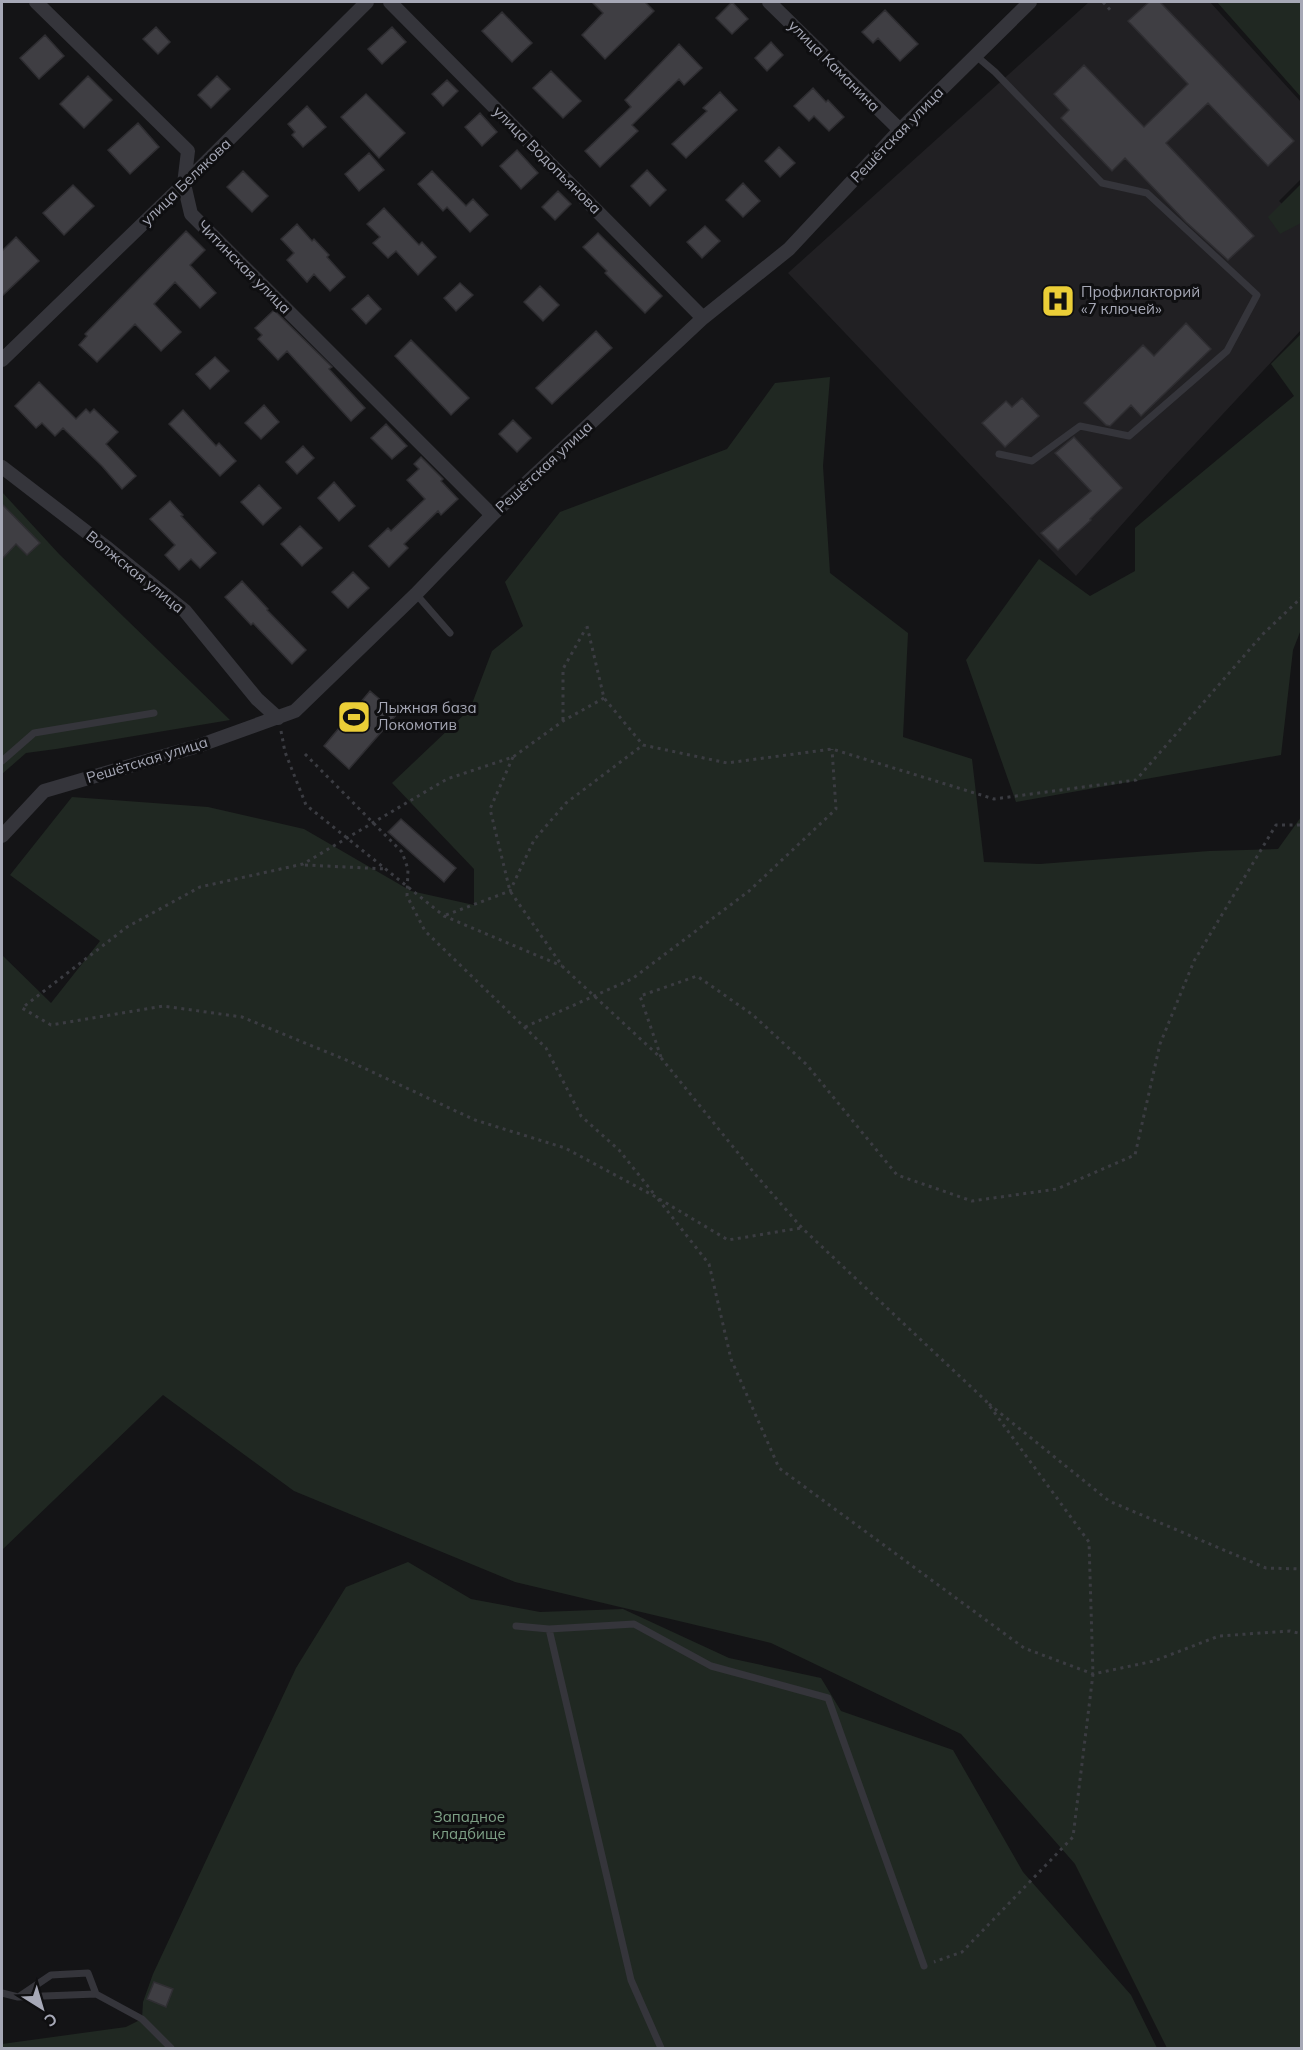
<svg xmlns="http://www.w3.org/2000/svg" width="1303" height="2050" font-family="Mulish,sans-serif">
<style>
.built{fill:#212023}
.green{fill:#202822}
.building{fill:#3f3e43;stroke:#2f2e32;stroke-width:1.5}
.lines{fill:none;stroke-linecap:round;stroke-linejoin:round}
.path{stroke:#3b3c42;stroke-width:3;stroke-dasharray:3 4.5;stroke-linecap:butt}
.service{stroke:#35353b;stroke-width:7}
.minor{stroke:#35353b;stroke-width:14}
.labels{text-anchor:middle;stroke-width:6;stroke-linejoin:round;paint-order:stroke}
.street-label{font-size:15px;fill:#a6a8b6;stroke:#0f0f11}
.poi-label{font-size:15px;fill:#a6a8b6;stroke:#0f0f11;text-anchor:start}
.park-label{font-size:15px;fill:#7ea086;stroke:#0f0f11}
</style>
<rect width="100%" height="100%" fill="#141416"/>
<path class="built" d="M1089,2H1210L1301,102V179L1279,201L1301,223V330L1167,474L1076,576L788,273Z"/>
<path class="green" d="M1217,2H1301V97Z
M1301,184V223L1280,234L1268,217Z
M1301,334L1302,627L1293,650L1281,755L1016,802L966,660L1039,559L1090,596L1135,571V528L1294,396L1271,364Z
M830,377L823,466L830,573L908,633L903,737L972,759L984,862L1040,864L1209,851L1278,849L1301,817V2048H1167L1075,1864L961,1734L771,1643L515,1582L294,1491L163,1395L2,1550V955L51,1003L100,941L10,875L72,797L208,807L304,829L411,891L474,905V869L392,783L470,709L492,651L523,626L505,582L560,512L727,449L775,383Z
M2,492L59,554L230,720L56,749L26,753L2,774Z
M408,1562L471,1599L540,1612L623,1609L729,1658L821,1678L841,1711L953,1750L1023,1872L1131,1995L1157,2048H2V2044L126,2027L142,2019L143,2002L153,1974L296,1668L346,1587Z"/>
<path class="building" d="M592,2H645L654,11L605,59L582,35L603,13Z
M732,2L748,19L732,34L716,18Z
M1149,2H1160L1294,141L1268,166L1208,103L1166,143L1254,236L1228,260L1186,222L1125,158L1112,171L1061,118L1069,110L1054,94L1084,65L1144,127L1188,84L1128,21Z
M885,10L918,44L900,61L878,38L873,43L862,32Z
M502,12L532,43L512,62L482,31Z
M156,27L170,42L158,54L143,39Z
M392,27L406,42L382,64L368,49Z
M45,35L64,56L39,79L20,58Z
M771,42L783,55L767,71L755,58Z
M679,44L702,68L684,85L679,79L632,125L638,131L600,167L585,151L631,107L625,100Z
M551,71L581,101L563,118L533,88Z
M88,76L112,100L84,128L60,104Z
M217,76L230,89L211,108L198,95Z
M447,80L458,91L443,106L432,94Z
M813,88L826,102L828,100L844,117L829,131L814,116L809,121L794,106Z
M720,92L737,110L686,158L672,144L707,111L703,108Z
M366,94L405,133L379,158L341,117Z
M307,106L326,127L303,147L292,135L295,132L288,124Z
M480,113L497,132L482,146L465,127Z
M138,123L159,147L130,174L108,150Z
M779,147L795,163L780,177L765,161Z
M517,150L538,173L521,189L500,166Z
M369,153L384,170L359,191L345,174Z
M647,170L666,190L650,206L631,186Z
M243,171L268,196L252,212L227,187Z
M432,171L466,206L473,199L488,215L470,232L447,207L443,211L418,184Z
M743,183L760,201L743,217L726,200Z
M73,185L94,206L64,235L43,213Z
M558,191L571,204L555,220L542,207Z
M384,208L419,245L422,242L436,257L418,275L396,251L388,258L373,243L380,237L367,224Z
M297,224L312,241L314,239L329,255L327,257L345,277L330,291L314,274L307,282L287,260L294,253L281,239Z
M705,226L720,241L702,258L687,242Z
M186,231L205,250L190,265L216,293L200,308L175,282L154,304L181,332L161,351L135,324L97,362L79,345L87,336L85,334Z
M598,233L662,296L645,313L605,273L607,271L583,247Z
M16,237L39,261L2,296V251Z
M460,283L473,295L456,311L444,298Z
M540,286L559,305L543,321L524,302Z
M368,295L381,309L366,324L352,309Z
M274,310L332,367L329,369L365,408L351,421L287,351L278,360L258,339L262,335L255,328Z
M1186,323L1211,349L1141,416L1131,405L1110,426L1106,425L1084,403L1143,345L1154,356Z
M596,331L612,348L552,404L536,388Z
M411,340L469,398L451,415L395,356Z
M215,357L229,371L210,389L196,374Z
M39,382L76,419L86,409L90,413L94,409L118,432L106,444L136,476L122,489L102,466L63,428L55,436L42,423L36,428L15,406Z
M1022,398L1039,416L1005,447L982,423L1006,401L1012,407Z
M264,405L279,422L261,439L245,423Z
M183,410L216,446L219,443L236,461L220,476L169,424Z
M513,420L531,438L517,452L499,434Z
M386,424L407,446L392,459L371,438Z
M1074,437L1122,488L1090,519L1091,520L1058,550L1041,533L1091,491L1055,453Z
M303,446L314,458L297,474L286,462Z
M421,457L443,479L441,481L458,499L441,515L438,511L404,544L408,548L389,567L369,546L388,528L391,531L425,499L407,480L419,469L414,464Z
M334,482L355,506L339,521L318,498Z
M259,485L281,508L263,525L241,502Z
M170,501L183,515L181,516L216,553L200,568L191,559L179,570L165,555L175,545L150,519Z
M2,504L40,543L27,555L16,544L2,559Z
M300,526L322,548L302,566L281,544Z
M353,572L369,588L348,608L332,592Z
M242,581L268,609L267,610L306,650L292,664L253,623L251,625L225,597Z
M370,691L397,714L349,769L324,746Z
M401,819L456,868L444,882L388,832Z
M154,1982L173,1989L166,2007L147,1999Z"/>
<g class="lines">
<path class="path" d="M1103,2L1112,12
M587,626L604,698L643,745L727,763L832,749L994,799L1136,780L1263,634L1302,597
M604,698L563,721L513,757L447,779L303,864L200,887L127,927L22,1008L51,1025L163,1006L242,1017L351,1062L475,1120L565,1148L656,1197L728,1240L801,1228
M563,720V669L586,628
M281,731L285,752L306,805L444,916L562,966
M305,754L402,852L408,869L407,896L425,931L546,1048L581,1116L619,1150L654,1194
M513,757L490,809L510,891L563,967L662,1059L755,1174L802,1228L986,1401L1089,1542L1093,1674L1073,1837L962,1952L934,1962
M305,865L386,869
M446,915L510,891L534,840L566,803L643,745
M525,1027L632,979L749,891L836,809L832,749
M661,1057L640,996L697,976L753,1015L807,1065L897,1175L972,1201L1057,1189L1135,1155L1160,1044L1194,961L1276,825H1302
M658,1199L709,1264L731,1359L779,1468L1024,1648L1093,1674L1154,1661L1219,1636L1290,1631L1302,1634
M989,1404L1109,1501L1266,1568L1302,1569"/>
<path class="service" d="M975,55L995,72L1102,183L1147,193L1257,295L1227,351L1129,436L1080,426L1032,461L999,454
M416,594L450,633
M2,761L34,733L154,713
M516,1626L549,1629L634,1624L711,1666L828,1698L924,1966
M549,1629L631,1980L661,2048
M2,1993L18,1997L96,1994L142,2019L171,2048
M20,1996L51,1975L88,1973L96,1994"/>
<path class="minor" d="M36,2L188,151L184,184L191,214L492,515
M390,2L703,318
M769,2L900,130
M2,360L184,184L367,2
M2,467L106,547L185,611L257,699L278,718
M2,836L44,791L198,746L295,711L416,594L492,515L703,318L789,249L900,130L1030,2"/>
</g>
<defs>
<g id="hospital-square" transform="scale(1.725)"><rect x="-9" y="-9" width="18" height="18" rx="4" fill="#ebce37" stroke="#0f0f11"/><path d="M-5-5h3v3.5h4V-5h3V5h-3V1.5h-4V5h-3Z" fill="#111"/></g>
<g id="stadium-square" transform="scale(1.725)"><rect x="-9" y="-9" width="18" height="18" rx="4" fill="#ebce37" stroke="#0f0f11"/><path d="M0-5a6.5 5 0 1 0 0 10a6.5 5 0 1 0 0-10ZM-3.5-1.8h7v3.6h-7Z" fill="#111"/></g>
</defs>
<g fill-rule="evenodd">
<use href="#hospital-square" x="1058" y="301"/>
<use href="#stadium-square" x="354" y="717"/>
</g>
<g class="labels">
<g class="street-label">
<text transform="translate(834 66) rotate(45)" y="5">улица Каманина</text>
<text transform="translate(897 135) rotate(-46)" y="5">Решётская улица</text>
<text transform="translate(547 160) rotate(45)" y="5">улица Водопьянова</text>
<text transform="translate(186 182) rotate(-44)" y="5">улица Белякова</text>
<text transform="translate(244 267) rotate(45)" y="5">Читинская улица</text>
<text transform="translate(544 467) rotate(-43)" y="5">Решётская улица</text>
<text transform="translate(135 572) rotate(39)" y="5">Волжская улица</text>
<text transform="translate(147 760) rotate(-17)" y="5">Решётская улица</text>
</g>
<g class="poi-label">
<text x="1081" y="297">Профилакторий<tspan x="1081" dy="17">«7 ключей»</tspan></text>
<text x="377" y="713">Лыжная база<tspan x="377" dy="17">Локомотив</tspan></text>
</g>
<g class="park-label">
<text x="469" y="1822">Западное<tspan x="469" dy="17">кладбище</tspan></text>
</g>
</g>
<rect width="1303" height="2050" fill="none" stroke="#a6a8b6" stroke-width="6"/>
<g transform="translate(42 2008) rotate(143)" stroke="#0f0f11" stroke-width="4.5" paint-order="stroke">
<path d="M0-4.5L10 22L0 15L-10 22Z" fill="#a6a8b6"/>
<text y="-9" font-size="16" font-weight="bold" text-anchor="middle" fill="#a6a8b6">С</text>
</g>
</svg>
